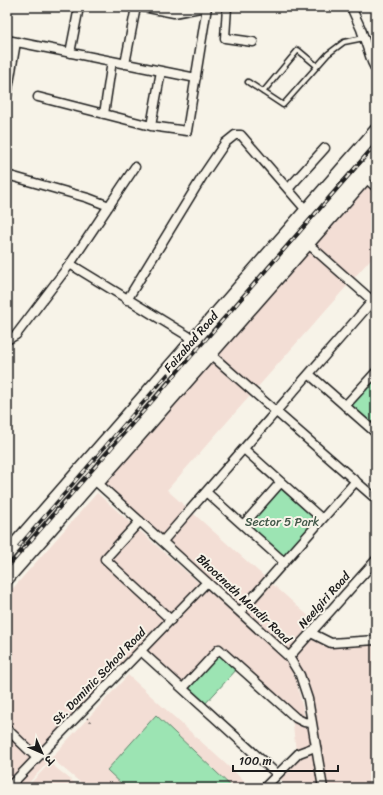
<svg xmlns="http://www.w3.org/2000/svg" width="383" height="795" font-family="Sriracha,'Playpen Sans Deva',sans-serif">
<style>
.built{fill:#f3ded5}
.green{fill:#9ce4b3;stroke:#5c8068}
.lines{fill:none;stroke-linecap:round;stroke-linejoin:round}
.lane-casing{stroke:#1c1c1c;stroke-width:7}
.street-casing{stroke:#1c1c1c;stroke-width:11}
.primary-casing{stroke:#1c1c1c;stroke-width:16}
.path{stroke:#1c1c1c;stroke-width:1.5;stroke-dasharray:1 3;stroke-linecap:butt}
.lane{stroke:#f7f3e8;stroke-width:4}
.street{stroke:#f7f3e8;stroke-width:8}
.primary{stroke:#f7f3e8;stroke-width:13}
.rail-casing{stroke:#1c1c1c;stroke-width:3.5}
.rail{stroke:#f7f3e8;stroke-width:2;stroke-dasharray:6;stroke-linecap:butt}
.labels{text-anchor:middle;stroke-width:4;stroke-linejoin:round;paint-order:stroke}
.street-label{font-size:12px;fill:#1c1c1c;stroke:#f7f3e8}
.park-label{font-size:12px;fill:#425849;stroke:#f7f3e8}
</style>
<rect width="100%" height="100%" fill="#f7f3e8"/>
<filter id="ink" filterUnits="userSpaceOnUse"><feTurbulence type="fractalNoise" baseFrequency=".025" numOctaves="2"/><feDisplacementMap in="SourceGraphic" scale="8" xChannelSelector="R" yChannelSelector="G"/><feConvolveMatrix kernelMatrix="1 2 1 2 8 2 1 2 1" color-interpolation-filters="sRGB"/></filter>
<g filter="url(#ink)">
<path class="built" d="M376,177V253L167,490L314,621L287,651L105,483Z
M97,493L199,583L7,783V595Z
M208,587L286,660L296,680L305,718L296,715L219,646L182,683L146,651Z
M310,636L329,647L376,645V788H329L328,786L312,705L305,678L294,657Z
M128,675L252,788H87L51,758Z
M292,718L309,725L320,788H286L279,776L297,759Z
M42,755L49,761L24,788H12Z
M50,763L81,788H26Z"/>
<path class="green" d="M376,377V427L351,405Z
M280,488L316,520L284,556L248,524Z
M219,651L238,668L204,705L186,687Z
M156,715L233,788H126L107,770Z"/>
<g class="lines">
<g class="lane-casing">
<path id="lane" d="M248,82L283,105L328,54L344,42L364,38
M263,92L298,50L317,66
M366,181L376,190"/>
</g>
<g class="street-casing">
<path id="street" d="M143,7L174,13L205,7
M227,7L225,38L253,42
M351,7L361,29L372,62L376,70
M7,40L196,78
M70,53L79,7
M125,64L136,7
M7,95L16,42
M38,97L151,126L187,131L207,7
M104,114L112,61
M151,126L161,71
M7,175L88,198L109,206
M288,189L325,148
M306,242L375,303
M70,264L135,167
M127,300L204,174L225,143L235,135H241L306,210
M7,340L16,335L70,264L193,339L376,499
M309,374L376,433
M345,406L376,372
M244,449L322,519
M81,468L174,552L289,657L300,675L308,699L323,788
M99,484L376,169
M206,492L284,562
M140,521L105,559L171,620
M243,525L281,482
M163,541L376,297
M240,612L356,481
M311,633L331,643L376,640
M141,651L277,774
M289,657L376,560
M183,688L219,649L296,718L304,722L311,723
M7,729L36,757
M8,788L207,582
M264,788L299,753L315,747"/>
</g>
<g class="primary-casing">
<path id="primary" d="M7,554L376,131
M7,578L376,157"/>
</g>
<path class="path" d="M87,718L92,723"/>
<use href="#lane" class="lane"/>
<use href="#street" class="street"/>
<use href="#primary" class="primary"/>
<g class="rail-casing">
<path id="rail" d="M19,546L168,374
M7,568L376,144"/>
</g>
<use href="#rail" class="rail"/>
</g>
</g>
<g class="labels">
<g class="street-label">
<text transform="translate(191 342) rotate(-49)" y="4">Faizabad Road</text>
<text transform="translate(244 599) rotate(43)" y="4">Bhootnath Mandir Road</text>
<text transform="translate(324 600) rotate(-48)" y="4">Neelgiri Road</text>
<text transform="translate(99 676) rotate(-46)" y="4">St. Dominic School Road</text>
</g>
<g class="park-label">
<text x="282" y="526">Sector 5 Park</text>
</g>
</g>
<rect width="383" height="795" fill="none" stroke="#f7f3e8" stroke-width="24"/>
<rect x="12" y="12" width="359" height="771" fill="none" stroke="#1c1c1c" stroke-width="1.5" filter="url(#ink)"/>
<g transform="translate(42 753) rotate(135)" stroke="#f7f3e8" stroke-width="3" paint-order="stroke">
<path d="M0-3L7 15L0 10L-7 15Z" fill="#1c1c1c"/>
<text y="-6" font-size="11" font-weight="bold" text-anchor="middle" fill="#1c1c1c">उ</text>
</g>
<path d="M233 765v6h105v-6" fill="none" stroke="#1c1c1c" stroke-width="2"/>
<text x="239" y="765" font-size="12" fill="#1c1c1c" stroke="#f7f3e8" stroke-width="3" paint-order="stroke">100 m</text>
</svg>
